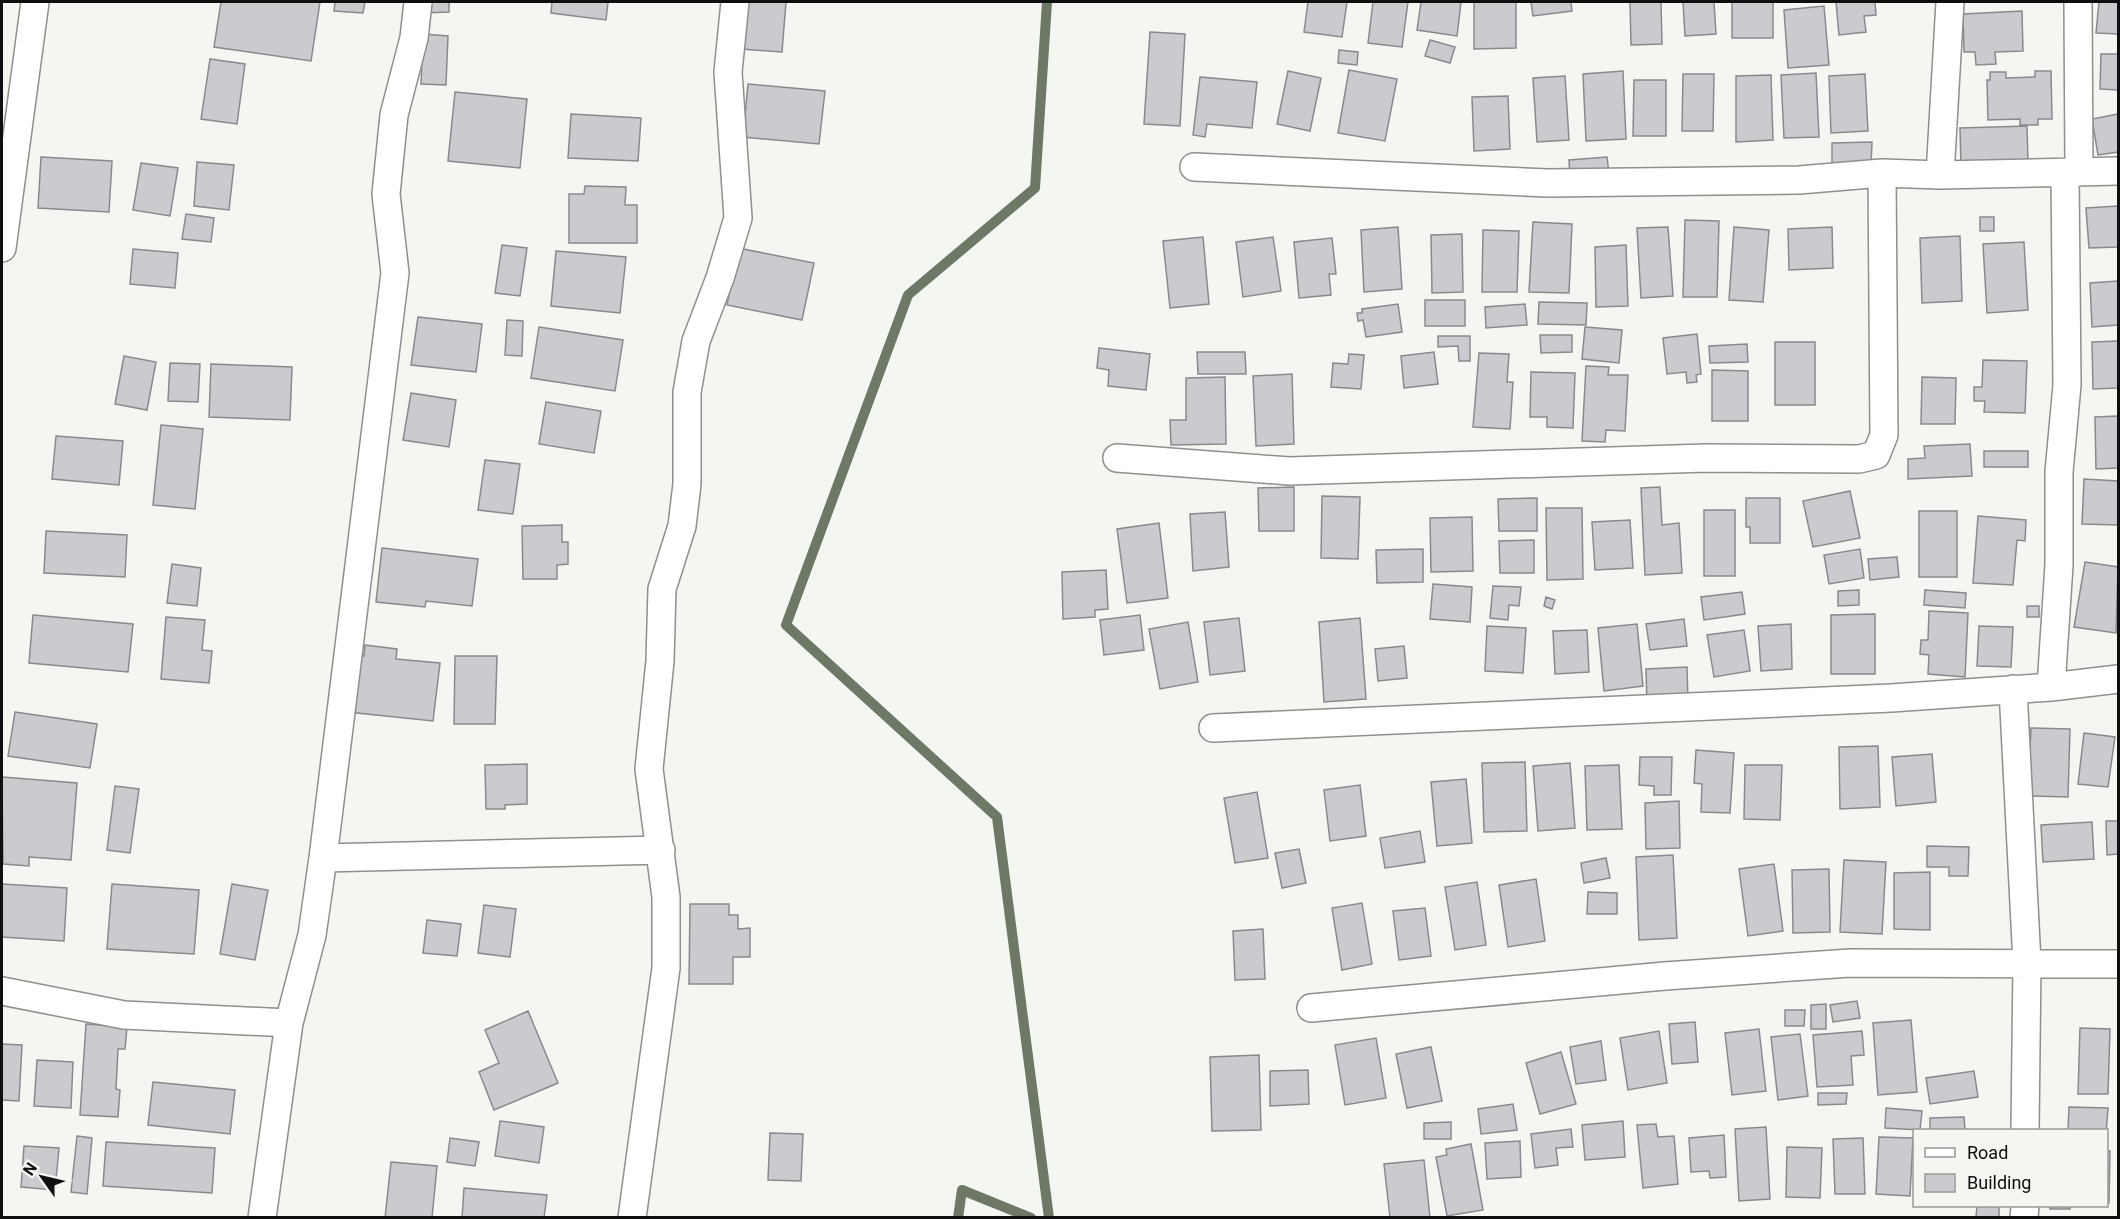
<svg xmlns="http://www.w3.org/2000/svg" width="2120" height="1219" font-family="Roboto,sans-serif">
<style>
.lines{fill:none;stroke-linecap:round;stroke-linejoin:round}
.stream{stroke:#6e7866;stroke-width:10}
.building{fill:#cacacf;stroke:#898a8e;stroke-width:1.5}
.minor-casing{stroke:#8e908c;stroke-width:30}
.minor{stroke:#fff;stroke-width:27}
</style>
<rect width="100%" height="100%" fill="#f4f6f2"/>
<g class="lines">
<path class="stream" d="M1047,2L1035,188L908,295L786,625L997,817L1049,1218
M958,1218L962,1190L1031,1218"/>
</g>
<path class="building" d="M221,2H320L311,61L214,47Z
M335,2H365L363,13L334,11Z
M422,2H449V12L422,13Z
M552,2H608L606,20L551,13Z
M744,2H786L782,52L741,49Z
M1308,2H1347L1342,37L1304,32Z
M1373,2H1408L1402,47L1368,43Z
M1421,2H1461L1457,36L1417,30Z
M1474,2H1516V48L1474,49Z
M1531,2H1571L1572,11L1533,16Z
M1630,2H1661L1662,44L1631,45Z
M1683,2H1714L1716,34L1685,36Z
M1732,2H1773V38H1732Z
M1836,2H1875L1876,15L1864,16L1866,32L1839,35Z
M2099,2H2118V34L2096,33Z
M1824,6L1829,65L1788,68L1784,10Z
M2022,11L2023,51L1995,52L1996,64L1976,65L1975,52H1964L1963,14Z
M1150,32L1185,34L1180,126L1144,124Z
M423,34L448,36L446,85L421,84Z
M1430,40L1455,47L1450,63L1425,56Z
M1339,50L1358,52L1357,65L1338,63Z
M2101,54H2118V90L2100,89Z
M210,59L245,64L237,124L201,119Z
M1349,70L1397,79L1385,141L1338,133Z
M1288,71L1321,78L1310,131L1277,124Z
M1623,71L1626,139L1586,141L1583,74Z
M2035,71H2051L2052,119H2038V125H2020V119L1988,120L1987,80H1990V72H2006V78L2035,77Z
M1816,73L1819,137L1784,138L1781,75Z
M1683,74H1714L1713,131H1682Z
M1865,74L1868,131L1831,133L1829,76Z
M1771,75L1773,140L1736,142V76Z
M1565,76L1569,140L1537,142L1533,78Z
M1200,77L1257,82L1252,128L1207,124L1205,137L1193,135Z
M1634,80H1666V136H1633Z
M748,84L825,91L819,144L743,137Z
M455,92L527,99L520,168L448,161Z
M1508,96L1510,149L1474,151L1472,97Z
M571,114L641,118L638,161L568,158Z
M2118,114V152L2098,155L2092,119Z
M2027,126L2028,164L1961,166L1960,128Z
M1872,142L1871,165L1832,166V143Z
M41,157L112,161L109,212L38,208Z
M1607,157L1609,174L1570,177L1569,160Z
M197,162L234,165L229,210L194,206Z
M141,163L178,168L170,216L133,210Z
M585,186L626,187L625,205H637V243H569V194H584Z
M2118,206V247L2089,248L2086,208Z
M186,214L214,218L211,242L182,239Z
M1980,217H1994V231H1980Z
M1685,220L1719,221L1717,297H1683Z
M1533,222L1572,224L1569,293L1529,292Z
M1398,227L1402,289L1364,292L1361,230Z
M1668,227L1673,296L1641,298L1637,228Z
M1734,227L1769,230L1763,302L1729,300Z
M1832,227L1833,268L1789,270L1788,229Z
M1483,230L1519,231L1517,292H1482Z
M1462,234L1463,292L1432,293L1431,235Z
M1960,236L1962,301L1922,303L1920,238Z
M1203,237L1209,304L1170,308L1163,241Z
M1273,237L1281,291L1243,297L1236,242Z
M1332,238L1336,274H1329L1331,295L1299,298L1294,242Z
M2024,242L2028,310L1987,313L1983,244Z
M502,245L527,248L520,296L495,293Z
M1626,245L1628,306L1596,307L1595,247Z
M738,248L814,263L802,320L727,305Z
M133,249L178,253L175,288L130,284Z
M556,251L626,257L620,313L551,306Z
M2118,281V325L2092,327L2090,283Z
M1425,300H1465V326H1425Z
M1539,302L1587,303L1586,325L1538,324Z
M1398,304L1402,332L1366,337L1363,320L1358,321L1357,313H1362V309Z
M1525,304L1527,325L1486,328L1485,307Z
M418,317L482,324L476,372L411,365Z
M507,320L523,321L522,356L505,355Z
M539,327L623,340L615,391L531,378Z
M1585,327L1622,330L1619,363L1582,359Z
M1697,334L1701,374L1696,375L1697,382L1687,383L1686,372L1667,374L1663,338Z
M1540,335H1572V352L1541,353Z
M1438,336H1470V361H1459L1458,346L1438,347Z
M2118,341V388L2093,389L2092,342Z
M1775,342H1815V405H1775Z
M1747,344L1748,362L1710,363L1709,346Z
M1099,348L1150,354L1146,390L1108,386L1109,370L1097,368Z
M1197,352H1245L1246,374H1198Z
M1434,352L1438,384L1404,388L1401,356Z
M1479,353L1509,354L1507,382H1513L1510,429L1473,427Z
M1349,354L1364,355L1361,389L1331,387L1333,363L1348,364Z
M124,356L156,362L147,410L115,404Z
M1983,360L2027,361L2025,413L1984,412L1985,401H1974V387H1982Z
M170,363L200,364L198,402L168,401Z
M211,364L292,367L290,420L209,417Z
M1586,366L1609,367L1608,375H1628L1625,431L1606,430L1605,442L1582,441Z
M1712,370L1748,371V421H1712Z
M1531,372L1575,373L1573,428L1547,427V417H1530Z
M1292,374L1294,444L1256,446L1253,376Z
M1225,377L1226,444L1171,445L1170,420H1186V378Z
M1922,377L1956,378L1955,424H1921Z
M411,393L456,400L449,447L403,440Z
M546,402L601,411L594,453L539,444Z
M2118,416V468L2096,469L2095,417Z
M161,425L203,429L195,509L153,505Z
M56,436L123,441L119,485L52,479Z
M1970,444L1972,476L1908,479V459L1925,458L1924,446Z
M1984,451H2028V467H1984Z
M485,460L520,464L513,514L478,510Z
M2084,479L2118,481V525L2082,524Z
M1294,487V531H1259L1258,488Z
M1660,487L1662,525L1679,523L1682,573L1645,575L1641,488Z
M1850,491L1860,538L1813,547L1803,501Z
M1322,496L1360,497L1358,559L1321,558Z
M1537,498V531H1499L1498,499Z
M1746,498H1780V543H1750V527H1746Z
M1546,508H1582L1583,579L1547,580Z
M1704,510H1735V576H1704Z
M1919,511H1957V577H1919Z
M1225,512L1229,567L1193,571L1190,514Z
M1978,516L2026,520L2025,541L2017,540L2013,585L1973,583Z
M1472,517L1473,571L1431,572L1430,518Z
M1630,520L1633,568L1595,570L1592,522Z
M1159,523L1168,598L1127,603L1117,529Z
M562,525V542H568V564L557,565V579H523L522,526Z
M46,531L127,535L125,577L44,573Z
M1534,540V573H1500L1499,541Z
M382,548L478,559L472,606L426,601L425,607L376,602Z
M1423,549V582L1377,583L1376,550Z
M1860,549L1864,578L1829,584L1824,555Z
M1897,557L1899,577L1870,580L1868,559Z
M2085,562L2118,567L2116,633L2074,627Z
M172,564L201,568L197,606L167,603Z
M1106,570L1108,609L1095,610V617L1063,619L1062,572Z
M1433,584L1472,587L1470,622L1430,619Z
M1493,586L1521,587L1519,606L1509,605L1508,620L1490,618Z
M1859,590V605L1838,606V591Z
M1925,590L1966,593L1965,608L1924,605Z
M1742,592L1745,614L1704,620L1701,597Z
M1546,597L1555,600L1552,609L1544,606Z
M2027,606H2039V617H2027Z
M1929,611L1968,613L1965,677L1928,674L1929,655L1920,654L1921,640H1928Z
M1875,614V674H1831V615Z
M33,615L133,624L128,672L29,663Z
M1140,615L1144,650L1104,655L1100,620Z
M166,617L205,620L202,650L212,651L209,683L161,679Z
M1239,618L1245,671L1210,675L1204,622Z
M1360,618L1366,699L1324,702L1319,622Z
M1684,619L1687,646L1650,650L1646,624Z
M1188,622L1198,682L1160,689L1149,629Z
M1637,624L1643,686L1604,691L1598,628Z
M1791,624L1792,669L1761,671L1758,626Z
M1487,626L1526,628L1523,673L1485,671Z
M1979,626L2013,627L2011,667L1977,666Z
M1587,630L1589,672L1555,674L1553,631Z
M1744,630L1750,671L1714,677L1707,635Z
M365,645L397,649L396,659L440,663L433,721L338,711L344,654L364,656Z
M1404,646L1407,678L1378,681L1375,649Z
M455,656H497L495,724H454Z
M1687,667L1688,703L1647,704L1646,669Z
M15,712L97,724L90,768L8,756Z
M2031,728L2070,729L2068,797L2028,796Z
M2084,733L2115,737L2108,787L2078,784Z
M1878,746L1880,807L1840,809L1839,747Z
M1696,750L1734,753L1730,813L1701,812L1702,784L1694,783Z
M1932,754L1936,802L1896,806L1892,757Z
M1640,757H1672L1671,795H1654V786L1639,785Z
M1525,762L1527,831L1484,832L1482,763Z
M1570,763L1575,828L1538,831L1533,766Z
M527,764V804L505,805V809H486L485,765Z
M1619,765L1622,829L1587,830L1585,766Z
M1745,765H1782L1780,820L1744,819Z
M2,777L77,783L71,860L29,857V866L3,864Z
M1466,779L1472,843L1437,846L1431,782Z
M1360,785L1366,836L1330,841L1324,790Z
M115,786L139,789L130,853L107,850Z
M1257,792L1268,858L1235,863L1224,798Z
M1679,801L1680,848L1646,849L1645,803Z
M2106,821H2118V854L2107,855Z
M2092,822L2094,859L2043,862L2041,825Z
M1420,831L1425,862L1385,868L1380,838Z
M1927,846L1969,847L1968,876H1949V867H1927Z
M1299,849L1306,883L1282,888L1275,853Z
M1673,855L1677,938L1639,940L1636,857Z
M1606,858L1610,878L1584,883L1581,863Z
M1844,860L1886,862L1882,934L1840,932Z
M1774,864L1783,931L1748,936L1739,869Z
M1829,869L1830,932L1793,933L1792,870Z
M1930,872V930L1894,929V873Z
M1536,879L1545,941L1508,947L1499,885Z
M1477,882L1486,945L1455,950L1445,887Z
M2,884L67,888L64,941L2,937Z
M112,884L199,890L194,954L107,949Z
M232,884L268,890L255,960L220,954Z
M1588,892L1617,893V914H1587Z
M1362,903L1372,964L1342,970L1332,908Z
M690,904H729V915H738V929L750,928V957H733V984H689Z
M484,905L516,909L510,957L478,953Z
M1425,908L1431,956L1399,960L1393,911Z
M427,920L461,924L457,956L423,953Z
M1263,929L1265,979L1235,980L1233,931Z
M1857,1001L1860,1018L1833,1022L1830,1005Z
M1826,1004V1029H1811V1005Z
M1785,1010H1805L1804,1026H1785Z
M528,1011L558,1083L494,1110L479,1072L499,1063L485,1030Z
M1911,1020L1917,1092L1878,1095L1873,1023Z
M1695,1022L1698,1062L1672,1064L1669,1024Z
M86,1024L127,1027L125,1049H118L116,1089L120,1090L118,1117L80,1115Z
M2080,1028L2110,1029L2108,1094H2078Z
M1759,1029L1766,1091L1732,1095L1725,1033Z
M1659,1031L1667,1083L1628,1090L1620,1038Z
M1862,1031L1864,1055L1851,1056L1853,1085L1817,1087L1813,1035Z
M1800,1034L1808,1096L1778,1100L1771,1037Z
M1376,1038L1386,1098L1345,1105L1335,1045Z
M1601,1041L1606,1080L1576,1084L1570,1047Z
M2,1044L22,1045L19,1101L2,1100Z
M1431,1047L1442,1101L1407,1108L1396,1054Z
M1561,1052L1576,1104L1540,1114L1526,1063Z
M1259,1055L1261,1130L1212,1131L1210,1057Z
M37,1060L73,1062L71,1108L34,1106Z
M1308,1070L1309,1104L1270,1106V1071Z
M1974,1071L1978,1097L1930,1104L1926,1078Z
M153,1082L235,1090L230,1134L148,1125Z
M1818,1093H1847L1846,1104L1818,1105Z
M1513,1104L1517,1130L1481,1134L1478,1109Z
M2069,1107L2108,1108L2106,1134V1130H2068Z
M1886,1108L1922,1111L1920,1130L1885,1128Z
M1964,1117L1965,1130H1930V1118Z
M500,1121L544,1127L539,1163L495,1156Z
M1623,1121L1625,1157L1585,1160L1582,1125Z
M1451,1122V1139H1424V1123Z
M1656,1124L1658,1137L1674,1136L1678,1184L1643,1188L1637,1125Z
M1766,1127L1770,1199L1739,1201L1735,1129Z
M1571,1129L1573,1147L1556,1148L1558,1165L1535,1168L1531,1134Z
M770,1133L803,1134L801,1181L768,1180Z
M1724,1135L1726,1177L1710,1178L1709,1171L1691,1172L1689,1138Z
M77,1136L92,1138L87,1194L71,1192Z
M1879,1137L1913,1138L1910,1196L1876,1194Z
M450,1138L479,1142L475,1166L447,1162Z
M1863,1138L1865,1194H1835L1833,1139Z
M1520,1141L1521,1177L1487,1179L1485,1143Z
M106,1142L215,1148L212,1193L103,1186Z
M1471,1144L1483,1210L1447,1216L1436,1157L1447,1155L1446,1149Z
M24,1146L59,1148L55,1190L21,1187Z
M1787,1147L1822,1148L1820,1198L1786,1197Z
M2106,1151H2110L2109,1203H2106Z
M1424,1160L1430,1218H1390L1384,1164Z
M391,1162L437,1166L432,1218H385Z
M464,1188L547,1195L544,1218H462Z
M1977,1206H1999V1217H1976Z
M2050,1206H2070V1209H2050Z"/>
<g class="lines">
<g class="minor-casing">
<path id="minor" d="M2078,2L2079,171
M1194,167L1548,183L1799,180L1882,173L1940,175L2118,171
M1940,175L1950,2
M2,248L35,2
M1117,458L1289,471L1706,458L1859,459L1876,455L1884,435L1882,173
M2051,687L2059,565V472L2067,385L2065,173
M2013,689L2027,963L2025,1130
M1213,728L1891,698L2051,687L2118,679
M323,858L661,850
M2,991L124,1015L289,1023
M1311,1008L1665,976L1850,963L2118,964
M262,1218L289,1023L312,935L323,858L395,273L386,194L394,115L414,38L418,2
M632,1218L666,968V897L649,769L660,661L662,589L682,526L687,484V392L696,341L720,278L738,218L728,72L735,2
M2024,1218L2025,1206"/>
</g>
<use href="#minor" class="minor"/>
</g>
<rect width="2120" height="1219" fill="none" stroke="#0e0f0e" stroke-width="6"/>
<rect x="1913" y="1129" width="195" height="78" fill="#f4f6f2" stroke="#989a97" stroke-width="1.5"/>
<rect x="1925" y="1148" width="30" height="9" fill="#ffffff" stroke="#989a97" stroke-width="1.5"/>
<text x="1967" y="1159" font-size="18" fill="#0e0f0e">Road</text>
<rect x="1925" y="1174" width="30" height="18" fill="#cacacf" stroke="#989a97" stroke-width="1.5"/>
<text x="1967" y="1189" font-size="18" fill="#0e0f0e">Building</text>
<g transform="translate(42 1177) rotate(304)" stroke="#f4f6f2" stroke-width="4.5" paint-order="stroke">
<path d="M0-4.5L10 22L0 15L-10 22Z" fill="#0e0f0e"/>
<text y="-9" font-size="16" font-weight="bold" text-anchor="middle" fill="#0e0f0e">N</text>
</g>
</svg>
